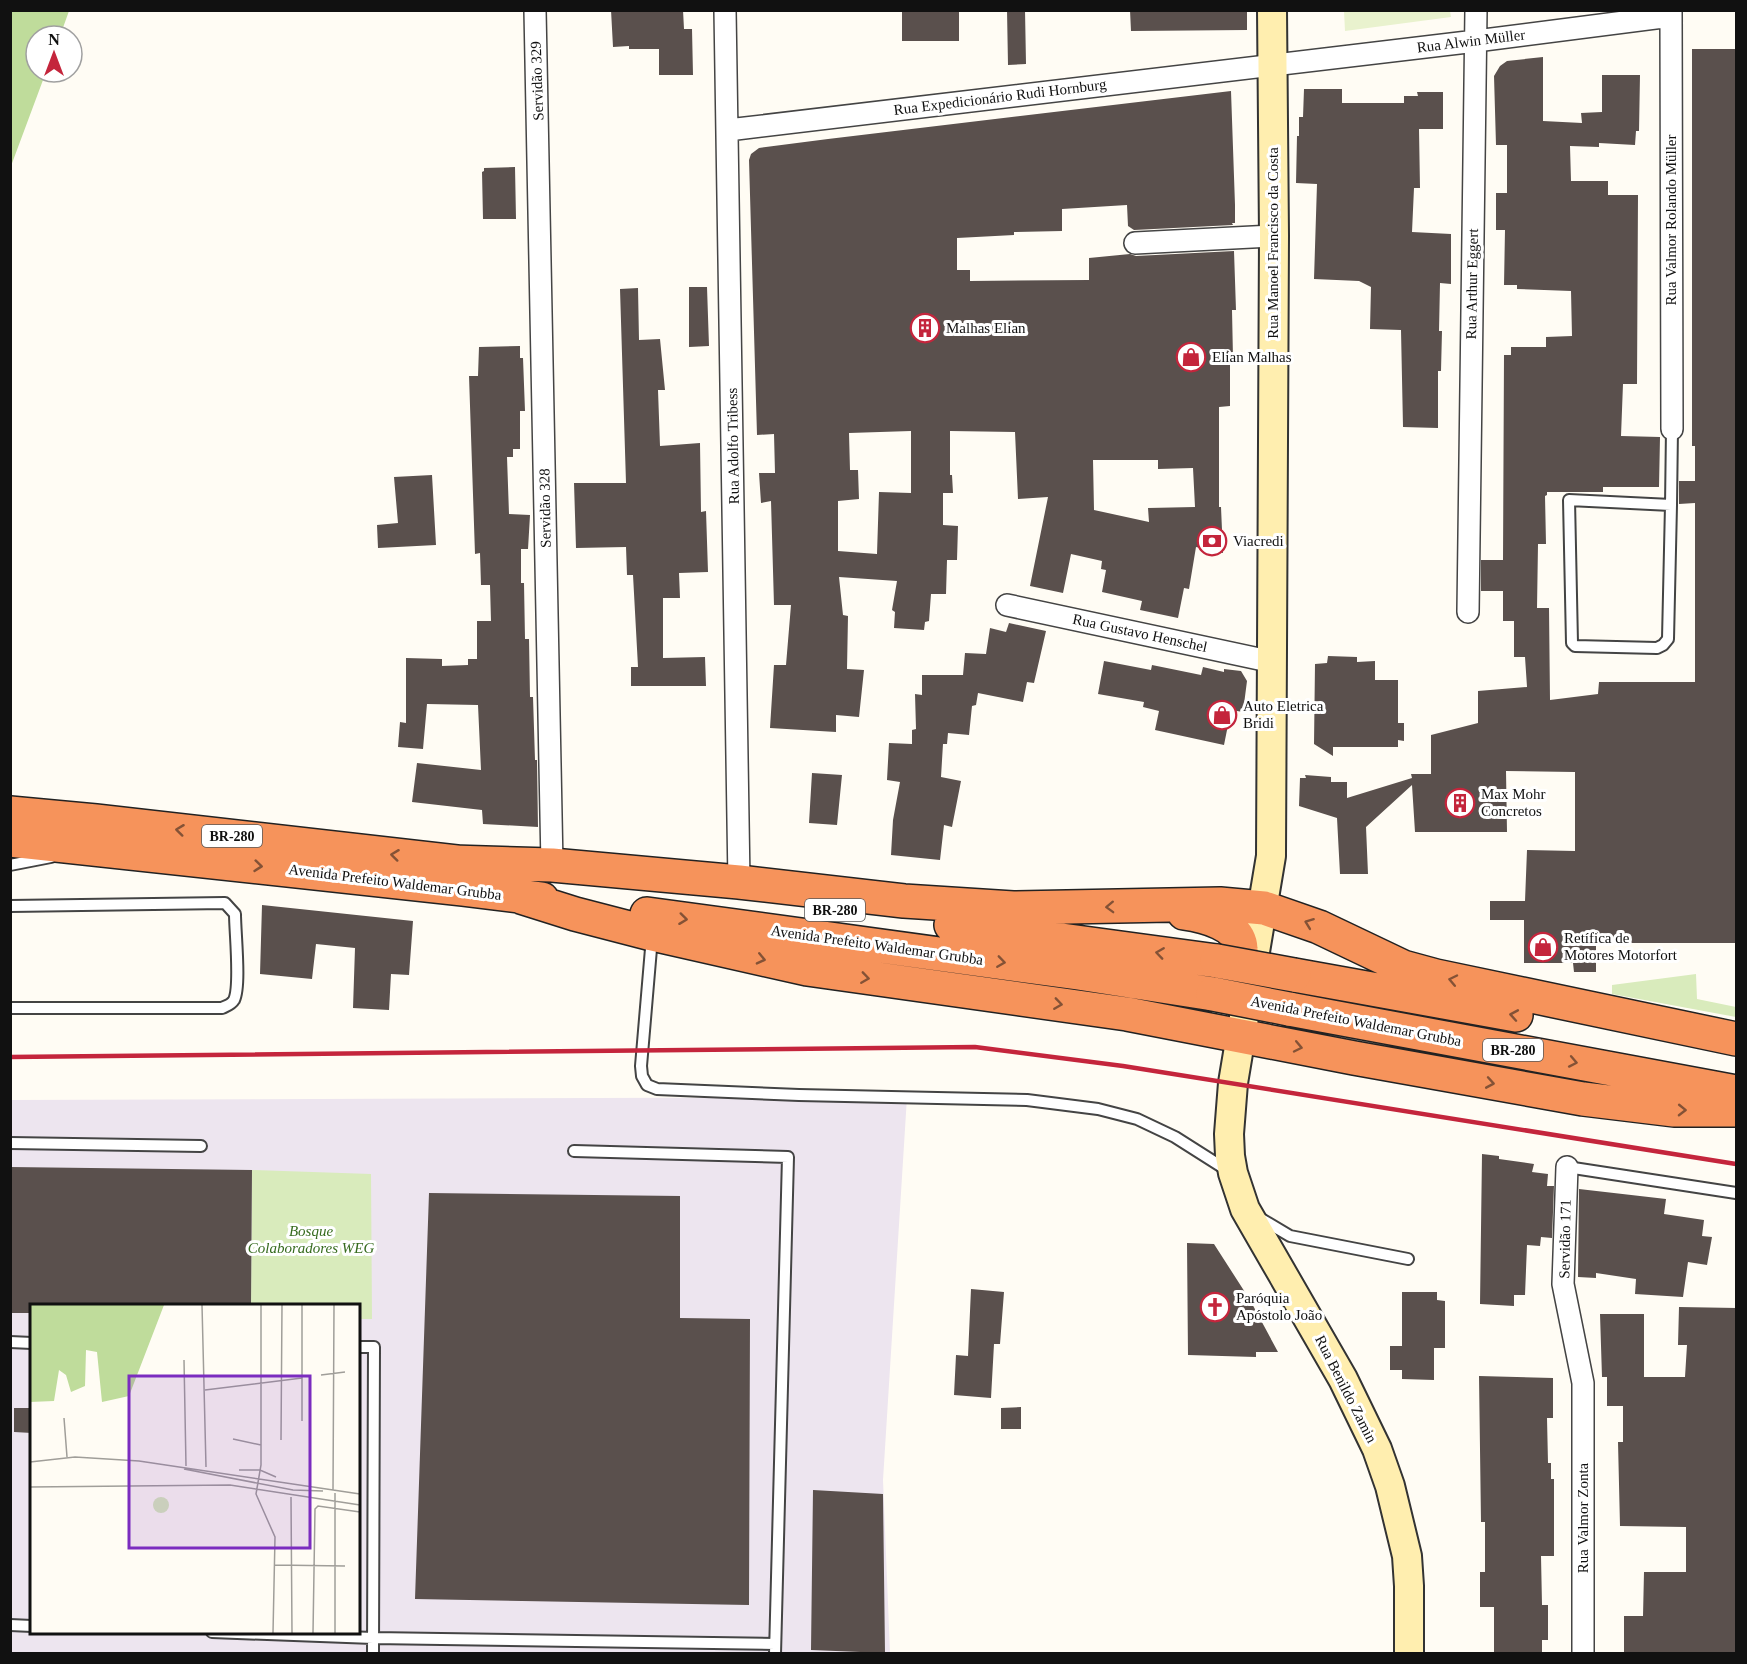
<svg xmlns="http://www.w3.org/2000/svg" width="1747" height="1664" font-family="Georgia,serif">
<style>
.industrial{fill:#ede5ef;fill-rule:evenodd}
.green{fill:#d9ebbc}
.forest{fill:#bfdc9b}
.pitch{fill:#e9f2ce}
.building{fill:#5a504d;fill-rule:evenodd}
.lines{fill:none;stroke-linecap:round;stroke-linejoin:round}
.lane-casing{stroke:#444;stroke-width:14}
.street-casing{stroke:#444;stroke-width:24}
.secondary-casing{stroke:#333;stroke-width:32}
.highway-casing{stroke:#222;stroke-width:36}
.lane{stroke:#fff;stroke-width:10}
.street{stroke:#fff;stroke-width:21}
.secondary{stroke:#ffeeaf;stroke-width:28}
.highway{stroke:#f6935b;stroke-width:33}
.rail{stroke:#c4253c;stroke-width:4.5}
.highway-bridge-casing{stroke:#222;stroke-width:36;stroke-linecap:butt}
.highway-bridge{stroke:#f6935b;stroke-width:33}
.oneway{stroke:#845236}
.labels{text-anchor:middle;stroke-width:6;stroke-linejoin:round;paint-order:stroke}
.shield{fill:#fff;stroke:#585858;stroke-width:1.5}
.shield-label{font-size:14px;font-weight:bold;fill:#111}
.street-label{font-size:15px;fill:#111;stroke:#fff}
.poi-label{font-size:15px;fill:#111;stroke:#fff;text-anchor:start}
.park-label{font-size:15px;font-style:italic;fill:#366b1e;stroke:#fff}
.inset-road{fill:none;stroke:#a09e99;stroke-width:1.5}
.view{fill:#7b2cbf;fill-opacity:0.15;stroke:#7b2cbf;stroke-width:3}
.inset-edge{fill:none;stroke:#111;stroke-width:3}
</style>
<rect width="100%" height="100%" fill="#fffcf4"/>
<path class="industrial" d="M907,1097L883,1480L890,1653H11L10,1100ZM32,1306H358V1632H32Z"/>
<path class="green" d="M1696,974L1697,999L1736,1007V1017L1612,994V985Z
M252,1170L371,1174L372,1319H359L358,1306H251Z"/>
<path class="forest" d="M11,10L69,11L60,36H36V72H46L11,166Z"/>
<path class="pitch" d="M1344,11H1450L1451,17L1345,31Z"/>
<path class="building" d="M611,10H683L684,29H692L693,75H659V49H629V46L613,47Z
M902,10H959V41H902Z
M1007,10H1025L1026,64L1008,65Z
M1130,10H1247V30L1131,31Z
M1692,49H1737V943H1596V972H1574L1573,963H1524V920H1490V901H1525L1527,850L1575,851V772L1506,771L1507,832H1415L1412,785L1366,827L1368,874H1340L1337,818L1299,806L1300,778H1306L1305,775L1331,777V782H1347V798L1412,778L1411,774H1431V735L1478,723V691L1527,687L1525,657H1514V621H1503V591H1481V560H1503L1504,355H1511V347H1546V337L1572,336L1571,291L1517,289V285H1504L1505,230H1496V193H1507V145H1496L1494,76L1500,66L1507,61L1543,57V121L1582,123L1581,113L1602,112V75H1640L1639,131H1636L1635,145L1599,143V147L1570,146L1571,181H1608V195H1638L1637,384H1623L1621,436L1660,437L1659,487H1603V492H1547V495L1545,496L1546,544H1538L1537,608H1549L1550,700L1598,694L1599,682H1695V503L1679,504V481H1695V446H1692Z
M1304,89H1342V103H1404V96H1418L1417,92H1443V129H1419L1420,188H1414L1412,232L1451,234V284L1440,283L1439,331H1442L1441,371H1438V428L1403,427L1401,330L1370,329L1371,287L1359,281L1314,279L1317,184L1296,183L1297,136H1299V117H1303Z
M1231,91L1235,205V223H1232L1233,225L1134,230L1128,226L1127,205L1062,209V231L1014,232V235L957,238V270H970V281L1089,280V258L1130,254L1136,256L1234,251L1236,310H1232L1233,358H1230V406L1219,407V507H1221L1223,553L1196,547L1189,589L1184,588L1178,618L1140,610L1142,601L1102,592L1106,570L1101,569L1102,561L1071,554L1063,593L1030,586L1048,497L1018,499L1015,432L950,431V475H952L953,493H943V525L958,526L957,560H947L946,594H931L929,621L925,622L924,630L894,628L895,612L892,610L897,581L839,577L843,615L848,616L847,669L864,670L859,717L836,715V732L770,728L774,665H786L791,605H774L771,501L761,503L759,473H775L774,434L757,435L749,160L751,154L759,148L828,139ZM911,431V493L879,492L877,554L838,551V501L859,499L858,470H850L849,433ZM1093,460H1158V469L1193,468L1195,507L1148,508L1149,522L1094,510Z
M515,167L516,219H483L482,172L484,171V168Z
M689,287H707L709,346L689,347Z
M638,288L639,340L660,339L665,390H658L660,446L700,443L701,512L706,511L708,572L679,573L680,598H663V658L705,657L706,686H631V667H638L633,575H627L626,547L576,548L574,483H626L620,289Z
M520,346V358H523L525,411H520V449H513V457H507L509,514L530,515L528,549H521V583H524L525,639H529L530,697H533L535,760H537L538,827L483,824L482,810L412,802L417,763L481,770L478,705L427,704L423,749L398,747L400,722L406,723V658L442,659V666L468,665V659H477V621H491L490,585H481L480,553L475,554L469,376H478L479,347Z
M432,475L436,545L378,548L377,525L398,523L394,477Z
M1009,623L1046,631L1034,683L1027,682L1023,702L978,693L976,705L972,706L969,735L948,733L947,744H943L941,777L961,781L952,827L944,825L940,860L891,855L893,820L900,782L887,780L889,743L912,744V730L916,729L915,694L922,695V675H963L965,653L986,654L990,628L1006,632Z
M1328,656L1357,657V662L1375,661V680H1398V723H1404V741L1398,740V747H1333V756L1314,744L1315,664L1327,663Z
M1104,661L1151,670L1152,665L1201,675L1203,667L1224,672V669L1241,671L1247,681L1243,712L1231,710L1224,745L1155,730L1159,711L1143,707L1144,702L1098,694Z
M812,773L842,775L837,825L809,823Z
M262,905L413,921L409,975L391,974L389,1010L353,1008L355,948L316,944L312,979L260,974Z
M1482,1154L1499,1156V1159L1534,1164L1532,1172L1548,1174L1547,1186H1554L1552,1238L1541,1237L1540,1246L1527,1245L1525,1295H1514V1306L1480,1304Z
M10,1167L252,1170L251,1305H32V1313H10Z
M1579,1189L1666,1199L1664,1214L1704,1220L1702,1236L1712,1237L1707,1265L1688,1262L1683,1297L1635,1294L1636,1279L1596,1273V1278L1578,1277Z
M429,1193L680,1196V1318L750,1319L749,1605L415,1599Z
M1187,1243L1214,1244L1250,1300L1278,1352H1256V1357L1188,1355Z
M971,1289L1004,1292L1000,1344H994L991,1398L954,1395L956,1355L968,1356Z
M1402,1292H1437V1300L1445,1301V1348H1434V1380L1402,1379V1370H1390V1346H1402Z
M1679,1307L1737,1308V1653H1624V1616H1643L1644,1572H1686V1527L1620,1526L1618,1442H1623V1406H1607V1377H1602L1600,1314H1644V1377H1685L1687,1345H1678Z
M1479,1376L1553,1378V1418H1547L1548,1463H1551V1479H1554V1556H1541L1542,1605H1548V1640H1542V1653H1494V1607H1480V1572H1485V1522H1481Z
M1021,1407V1429H1001V1408Z
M14,1408H32V1433L14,1432Z
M813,1490L883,1494L885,1653L811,1650Z"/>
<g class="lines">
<g class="lane-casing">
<path id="lane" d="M1569,500L1671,505L1668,639L1663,645L1657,648L1575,646L1572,643Z
M1671,505L1672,429
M10,865L51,857
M10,906L225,903L235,914C235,933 241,986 234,1000C231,1005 226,1006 222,1008H10
M652,937L641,1066L642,1076L647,1085L657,1089L799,1095L1027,1100L1098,1109L1137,1119L1175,1137L1227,1170
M10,1143L201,1146
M574,1151L788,1157L775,1654
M1567,1167L1736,1193
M1258,1217L1290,1236L1408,1259
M10,1342L32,1343
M358,1347H374L373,1654
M10,1625L32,1626
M212,1632L373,1638L775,1644"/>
</g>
<g class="street-casing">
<path id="street" d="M535,10L552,865
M725,10L739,882
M1671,10L1672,429
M728,130L1476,41L1671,16
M1135,243L1274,236
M1007,605L1273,662
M1468,612L1476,10
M1567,1167L1563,1284L1583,1383V1654"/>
</g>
<g class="secondary-casing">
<path id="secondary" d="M1272,10L1274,236L1271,856L1233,1083L1229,1134L1230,1156L1233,1173L1245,1209L1343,1379L1377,1449L1390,1486L1407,1556L1409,1586V1654"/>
</g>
<g class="highway-casing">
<path id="highway" d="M10,813L96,821L474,864
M10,840L463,889L542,899
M453,862L552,865L739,882L904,901L1013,908L1220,904L1264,908L1319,927L1403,967L1436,976L1736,1039
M521,897L575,914L652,934L807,969L1127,1014L1354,1058L1583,1099L1674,1110H1736
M1184,913C1204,916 1240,924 1241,949C1242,962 1236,979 1234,992
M647,914L1078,973L1213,994
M951,925L1217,961
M1294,975L1516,1015
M1289,1009L1736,1092"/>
</g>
<use href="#lane" class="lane"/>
<use href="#street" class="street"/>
<use href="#secondary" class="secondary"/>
<use href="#highway" class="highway"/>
<path class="rail" d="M10,1057L975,1047L1123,1066L1736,1164"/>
<g class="highway-bridge-casing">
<path id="highway-bridge" d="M1217,961L1294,975
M1213,994L1289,1009"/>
</g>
<use href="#highway-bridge" class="highway-bridge"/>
</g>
<defs><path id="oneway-chevron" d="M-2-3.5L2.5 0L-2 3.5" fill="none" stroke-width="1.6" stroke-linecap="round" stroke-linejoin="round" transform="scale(1.5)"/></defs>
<g class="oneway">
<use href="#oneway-chevron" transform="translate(180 830) rotate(-173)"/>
<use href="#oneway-chevron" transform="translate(395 855) rotate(-173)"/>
<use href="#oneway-chevron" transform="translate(258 866) rotate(6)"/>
<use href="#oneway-chevron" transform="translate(1110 907) rotate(178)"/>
<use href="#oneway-chevron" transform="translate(683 919) rotate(7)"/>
<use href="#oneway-chevron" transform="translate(1309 923) rotate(-159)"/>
<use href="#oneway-chevron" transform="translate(1160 953) rotate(-172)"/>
<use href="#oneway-chevron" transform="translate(761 959) rotate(13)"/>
<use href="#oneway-chevron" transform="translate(1001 962) rotate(8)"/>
<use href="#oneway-chevron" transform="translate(865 978) rotate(8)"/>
<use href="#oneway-chevron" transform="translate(1453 980) rotate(-168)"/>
<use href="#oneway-chevron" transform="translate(1058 1004) rotate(8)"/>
<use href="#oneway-chevron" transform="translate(1514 1015) rotate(-170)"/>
<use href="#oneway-chevron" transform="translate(1298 1047) rotate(12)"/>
<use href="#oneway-chevron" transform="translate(1573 1062) rotate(11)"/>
<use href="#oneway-chevron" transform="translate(1490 1083) rotate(10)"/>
<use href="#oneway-chevron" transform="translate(1682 1110) rotate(1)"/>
</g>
<defs>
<g id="building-ring" transform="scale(1.5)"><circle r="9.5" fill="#fff" stroke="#c4253c" stroke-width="1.5"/><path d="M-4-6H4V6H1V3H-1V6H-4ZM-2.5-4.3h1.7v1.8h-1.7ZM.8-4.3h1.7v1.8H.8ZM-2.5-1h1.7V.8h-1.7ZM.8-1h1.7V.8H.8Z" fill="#c4253c"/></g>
<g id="shop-ring" transform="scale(1.5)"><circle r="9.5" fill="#fff" stroke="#c4253c" stroke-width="1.5"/><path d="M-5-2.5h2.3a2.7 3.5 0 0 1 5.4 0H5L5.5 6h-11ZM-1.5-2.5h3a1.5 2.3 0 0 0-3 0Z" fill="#c4253c"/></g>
<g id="bank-ring" transform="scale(1.5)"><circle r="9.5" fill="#fff" stroke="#c4253c" stroke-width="1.5"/><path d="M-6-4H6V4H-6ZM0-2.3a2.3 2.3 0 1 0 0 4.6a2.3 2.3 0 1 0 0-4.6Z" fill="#c4253c"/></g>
<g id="church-ring" transform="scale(1.5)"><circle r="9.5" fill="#fff" stroke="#c4253c" stroke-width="1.5"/><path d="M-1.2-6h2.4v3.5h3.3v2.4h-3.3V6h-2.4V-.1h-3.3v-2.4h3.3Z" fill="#c4253c"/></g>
</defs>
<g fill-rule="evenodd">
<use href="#building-ring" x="925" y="328"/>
<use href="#shop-ring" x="1191" y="357"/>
<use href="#bank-ring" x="1212" y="541"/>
<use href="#shop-ring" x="1222" y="715"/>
<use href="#building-ring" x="1460" y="803"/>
<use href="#shop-ring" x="1543" y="947"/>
<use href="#church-ring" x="1215" y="1307"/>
</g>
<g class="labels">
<g class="shield">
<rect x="202" y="825" width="60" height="22" rx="4.5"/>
<rect x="805" y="899" width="60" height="22" rx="4.5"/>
<rect x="1483" y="1039" width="60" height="22" rx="4.5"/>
</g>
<g class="shield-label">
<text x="232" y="841">BR-280</text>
<text x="835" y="915">BR-280</text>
<text x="1513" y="1055">BR-280</text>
</g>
<g class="street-label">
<text transform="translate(1471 41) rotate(-7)" y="5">Rua Alwin Müller</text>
<text transform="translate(537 81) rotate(-92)" y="5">Servidão 329</text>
<text transform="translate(1000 97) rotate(-7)" y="5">Rua Expedicionário Rudi Hornburg</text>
<text transform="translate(1671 220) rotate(-90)" y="5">Rua Valmor Rolando Müller</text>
<text transform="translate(1273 243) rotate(-90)" y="5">Rua Manoel Francisco da Costa</text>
<text transform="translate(1472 284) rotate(-89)" y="5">Rua Arthur Eggert</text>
<text transform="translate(733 446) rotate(-91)" y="5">Rua Adolfo Tribess</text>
<text transform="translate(545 508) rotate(-91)" y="5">Servidão 328</text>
<text transform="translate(1140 633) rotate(12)" y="5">Rua Gustavo Henschel</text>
<text transform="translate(395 882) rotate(7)" y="5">Avenida Prefeito Waldemar Grubba</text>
<text transform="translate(877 945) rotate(8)" y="5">Avenida Prefeito Waldemar Grubba</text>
<text transform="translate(1356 1021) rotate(11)" y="5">Avenida Prefeito Waldemar Grubba</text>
<text transform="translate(1565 1239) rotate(-89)" y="5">Servidão 171</text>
<text transform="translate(1346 1389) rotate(63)" y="5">Rua Benildo Zamin</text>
<text transform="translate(1583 1518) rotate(-90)" y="5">Rua Valmor Zonta</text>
</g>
<g class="poi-label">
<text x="946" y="333">Malhas Elian</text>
<text x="1212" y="362">Elian Malhas</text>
<text x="1233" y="546">Viacredi</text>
<text x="1243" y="711">Auto Eletrica<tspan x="1243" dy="17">Bridi</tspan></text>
<text x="1481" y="799">Max Mohr<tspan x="1481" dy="17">Concretos</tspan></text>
<text x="1564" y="943">Retífica de<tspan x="1564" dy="17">Motores Motorfort</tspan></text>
<text x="1236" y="1303">Paróquia<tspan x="1236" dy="17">Apóstolo João</tspan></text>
</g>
<g class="park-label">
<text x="311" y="1236">Bosque<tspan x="311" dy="17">Colaboradores WEG</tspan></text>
</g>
</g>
<g transform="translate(30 1304)">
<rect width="330" height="330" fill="#fffcf4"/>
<path d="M123 201a8 8 0 1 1 16 0a8 8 0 1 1-16 0Z" fill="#d9ebbc"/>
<path d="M0,1H134L99,92L72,98L67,48L56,46L55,82L41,88L36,71L29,66L24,97L0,98Z" fill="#bfdc9b"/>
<path class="inset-road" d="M172,1L176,163M231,1V161L226,190L245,233L243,329M272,1V117M154,56L156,162M291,71L315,68M175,86L272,74M34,114L37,153M203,135L231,141M251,136L252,1M0,158L45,153L109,157L330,190M154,165L263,186L293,187M209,166H230L246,173M0,183L200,181L330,201M303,186L304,1M261,193L262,329M245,261L315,262M283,329L285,205L288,202L330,208M305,329V189"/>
<path class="view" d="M99,72H280V244H99Z"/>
<rect width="330" height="330" class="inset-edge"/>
</g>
<rect width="1747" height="1664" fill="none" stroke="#111111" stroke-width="24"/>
<g transform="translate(54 54)"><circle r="28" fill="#ffffff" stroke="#a0a0a0" stroke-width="1.5"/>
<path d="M0-4.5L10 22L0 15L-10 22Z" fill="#c4253c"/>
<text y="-9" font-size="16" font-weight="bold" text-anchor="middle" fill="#111111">N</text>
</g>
</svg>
